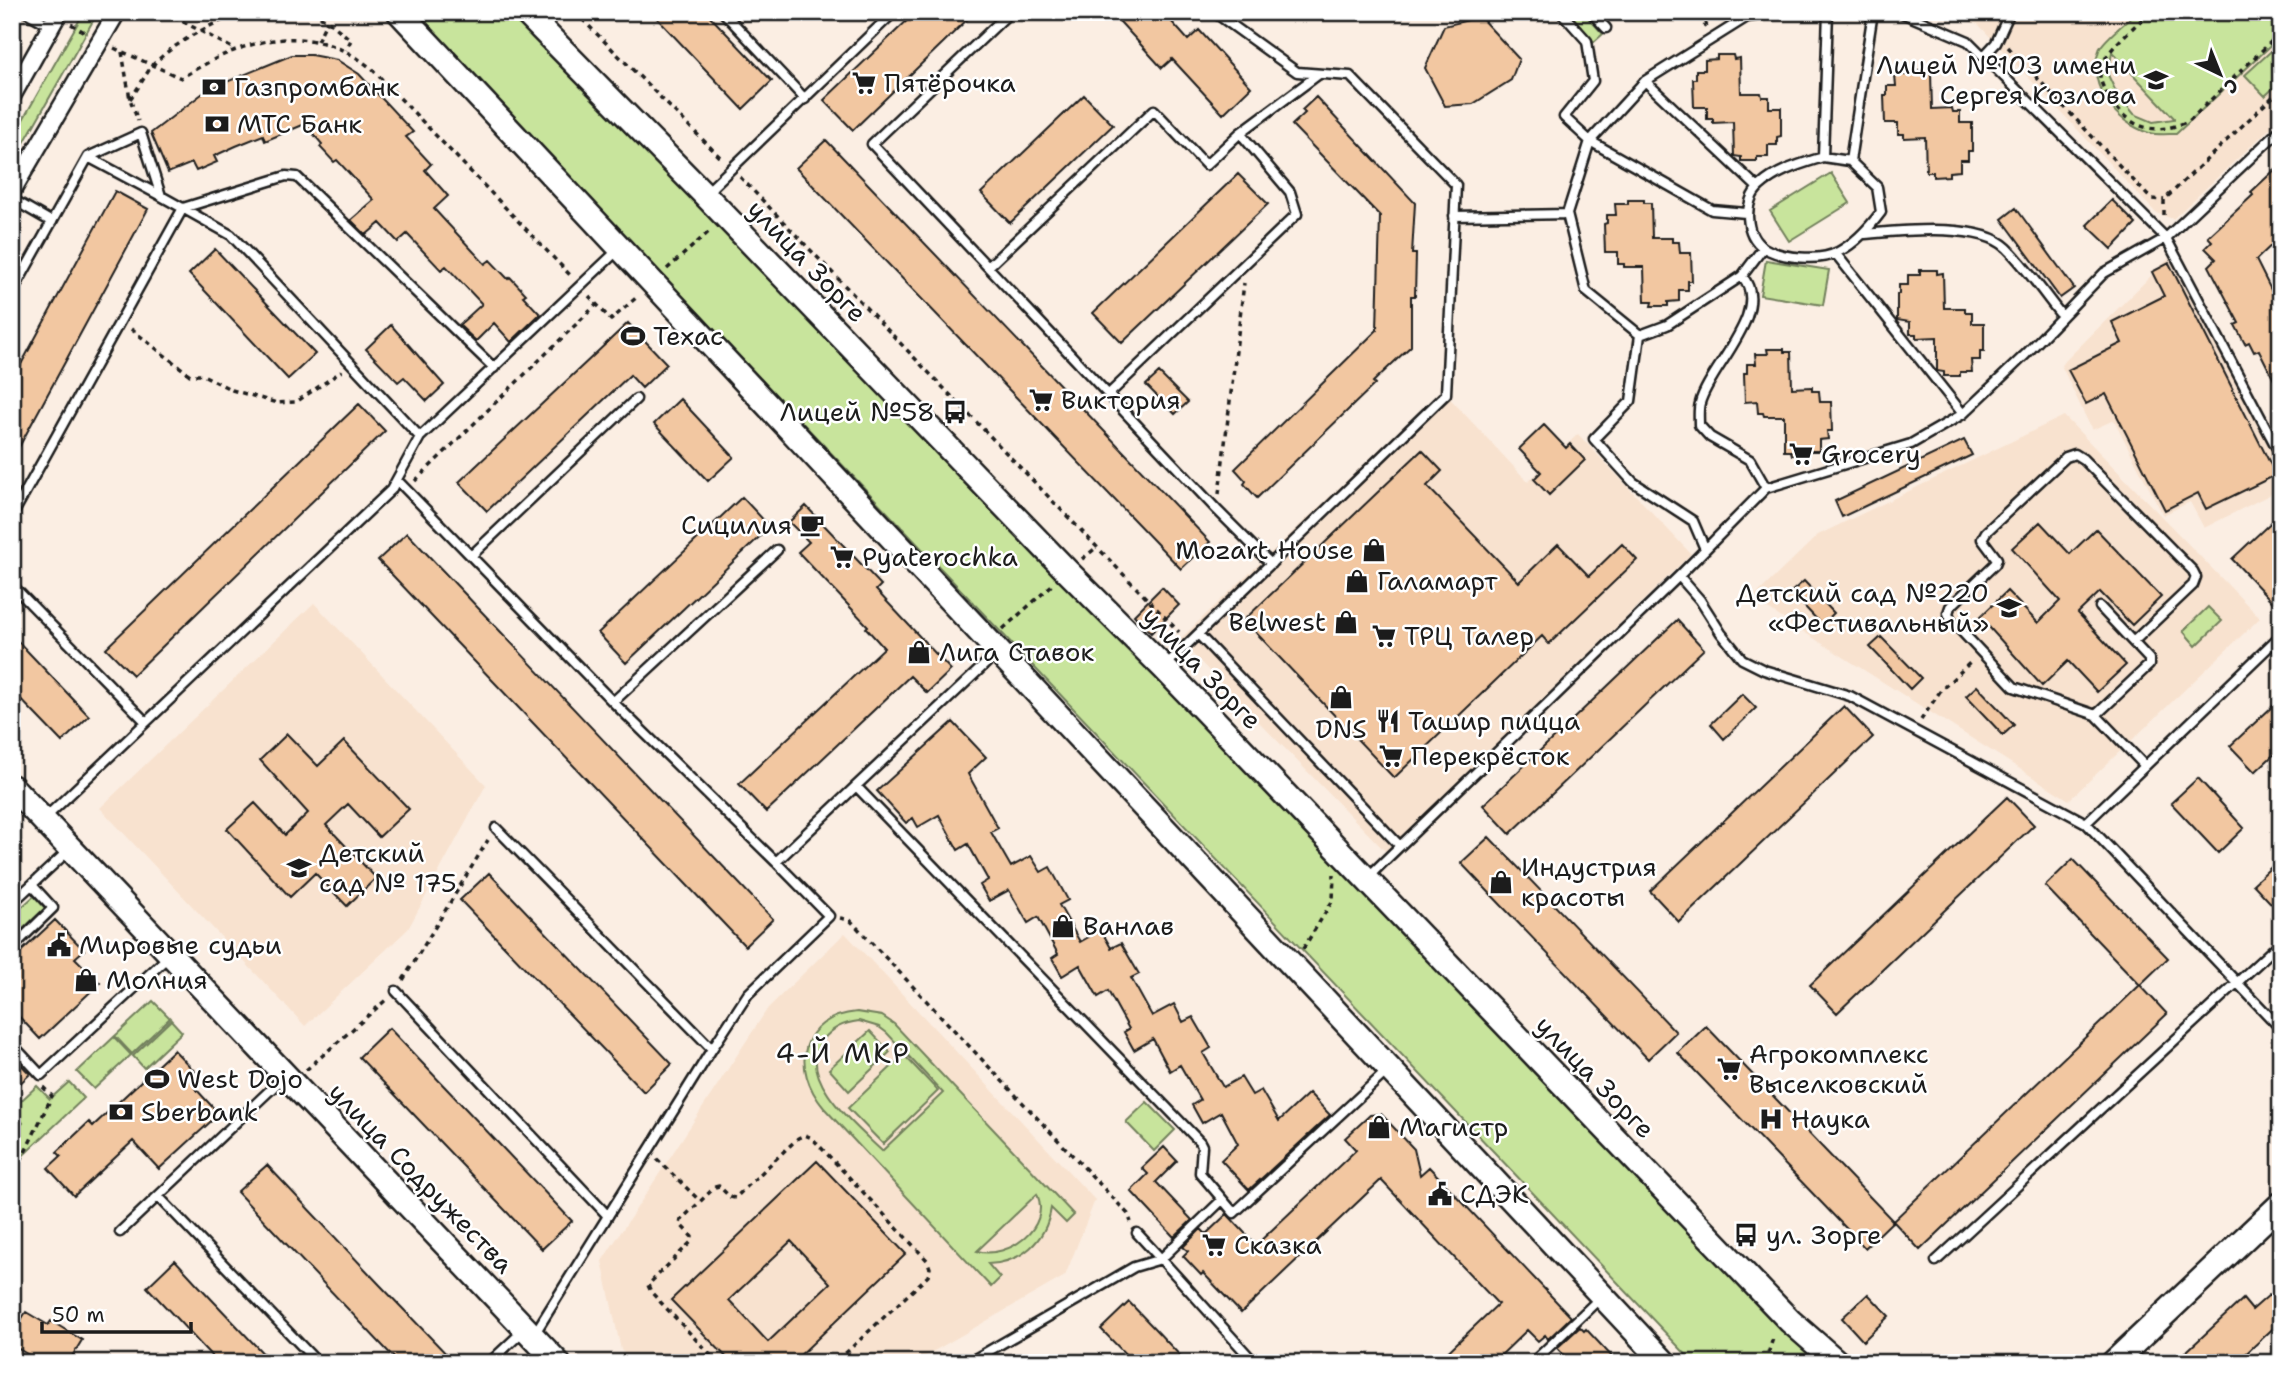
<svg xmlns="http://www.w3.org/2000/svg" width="2293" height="1375" font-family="'Shantell Sans',sans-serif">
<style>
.built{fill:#f8e2cf}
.green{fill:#c8e49c;stroke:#72805c;stroke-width:2;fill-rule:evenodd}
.building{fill:#f2c7a1;stroke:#1c1c1c;stroke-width:2;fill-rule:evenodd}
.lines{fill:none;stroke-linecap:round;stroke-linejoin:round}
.lane-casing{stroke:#1c1c1c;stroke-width:13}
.street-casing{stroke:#1c1c1c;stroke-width:21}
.secondary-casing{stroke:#1c1c1c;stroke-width:28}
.path{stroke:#1c1c1c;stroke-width:3.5;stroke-dasharray:5 5;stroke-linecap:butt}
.lane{stroke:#fff;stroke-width:8}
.street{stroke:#fff;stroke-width:16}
.secondary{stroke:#fff;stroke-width:23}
.labels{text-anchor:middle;stroke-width:5;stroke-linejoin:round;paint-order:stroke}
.poi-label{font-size:26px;fill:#1c1c1c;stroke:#fff;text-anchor:start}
.street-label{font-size:26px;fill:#1c1c1c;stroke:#fff}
.neighbourhood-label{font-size:28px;letter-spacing:2px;fill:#1c1c1c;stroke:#fff}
</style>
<rect width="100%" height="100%" fill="#fbeee3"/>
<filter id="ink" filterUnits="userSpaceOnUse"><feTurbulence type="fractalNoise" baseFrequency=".0143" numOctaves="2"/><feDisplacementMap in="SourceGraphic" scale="14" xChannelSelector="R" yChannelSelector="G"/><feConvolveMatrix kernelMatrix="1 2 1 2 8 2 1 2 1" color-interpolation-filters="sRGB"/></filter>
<g filter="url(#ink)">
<path class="built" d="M1937,12H2281V118L2173,219L2156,213L1978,24Z
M2169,258L2281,468V489L2204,528L2190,502L2163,515L2114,420L2092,430L2061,365Z
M1442,390L1528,482L1578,434L1691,554L1386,852L1179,640Z
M2064,416L2260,618L2069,800L1752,599L1818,535Z
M314,603L486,785L408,929L305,1026L100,808Z
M845,933L1095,1200L1065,1276L913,1363H634L621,1350L602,1261L768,1008Z"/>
<path class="green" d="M84,12H98L12,164V139Z
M413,12H512L1086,605L1786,1333L1818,1363H1694Z
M1568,12H1583L1603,34L1594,42Z
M2137,12H2281V36L2176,134C2167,134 2157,135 2149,133C2116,123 2086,86 2099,50C2102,40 2128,21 2137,12ZM2112,52L2174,118V119L2153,122L2134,114L2116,92L2108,75Z
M2281,42V81L2265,96L2245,75Z
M1831,173L1850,203L1789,241L1770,211Z
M1766,260L1829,270L1823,305L1760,295Z
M2208,607L2222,621L2196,646L2183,631Z
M34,896L45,908L12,939V916Z
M153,1001L170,1018L132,1054L115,1036Z
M857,1012L882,1016L894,1024L1074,1215L1066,1223L1051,1208C1046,1241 1021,1263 988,1264L1000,1278L991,1287L824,1108C790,1068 800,1017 857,1012ZM859,1021L879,1027L887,1033L943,1093L882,1151C857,1127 796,1078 822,1041C832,1028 843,1023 859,1021ZM1037,1194C1052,1227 1008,1260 977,1251Z
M171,1020L182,1032L144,1068L133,1056Z
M870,1031L890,1052L849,1091L829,1069Z
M114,1037L131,1055L94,1089L77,1072Z
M904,1055L938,1091L883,1144L848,1108Z
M69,1082L84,1098L12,1166V1133L23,1123L12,1109L37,1086L50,1099Z
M1147,1102L1175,1130L1154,1151L1126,1122Z"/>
<path class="building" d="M651,12H706L772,81L743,109Z
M916,12H975L853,130L824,100Z
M1111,12H1163L1188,40L1199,30L1251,87L1223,114L1172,59L1162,68Z
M1480,17L1519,59L1511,80L1473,104L1445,106L1425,68L1444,26Z
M292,55H311L337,60L359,74L413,132L406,137L431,164L425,170L448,196L434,209L485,264L490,260L508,279L510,277L526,294L523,296L540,314L511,342L494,323L476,341L459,325L482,304L446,266L441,270L407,234L398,242L380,223L366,235L351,220L374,200L337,160L334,162L320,147L322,144L305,124L265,141L263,135L236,146L214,156L217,162L196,171L192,163L168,173L151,133L207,90Z
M1717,55H1733L1734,59L1740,58L1741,93H1761L1762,97H1769V108H1781V136L1777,137V145H1768V157H1757V161H1741V157L1734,156L1733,122L1713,123V119H1707V107H1694L1693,79H1696V70H1705V60L1717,59Z
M1907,70H1924V74L1931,73L1932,109L1952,108L1953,112H1960V123H1972V151H1968V160H1960V171L1949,172V176L1933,177V172H1926L1925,137L1904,138V134H1898V123H1885L1884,95H1887V86H1896L1895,75H1908Z
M1084,95L1113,125L1010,223L981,193Z
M1316,97L1415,203L1412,254H1416L1415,296H1411V346L1373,382L1375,384L1257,498L1244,484L1246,481L1235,469L1377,330L1380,216L1292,125L1305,113L1302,110Z
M826,140L1210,542L1181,569L796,168Z
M2281,164V236L2256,260L2273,294L2281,290V394L2259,350L2254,352L2249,342L2245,344L2235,325L2239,323L2209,266L2216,259L2205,248L2212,241L2208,237L2253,195L2251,192Z
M1238,174L1268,204L1122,343L1093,313Z
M115,191L148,209L12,460V381Z
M1628,200H1644V203H1651L1652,238H1672V242H1679L1680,253H1691L1692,281H1688V290H1679V301L1668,302V306H1651L1652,302H1645L1644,267H1624V264H1618V252H1605L1604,224L1607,223V215H1616L1615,204H1628Z
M2112,200L2136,224L2112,249L2087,225Z
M2016,208L2074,288L2060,298L2002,219Z
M215,249L315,354L288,379L189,274Z
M2169,263L2276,475L2206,509L2198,493L2165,510L2106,394L2086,404L2068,370L2122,343L2112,322L2164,296L2152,272Z
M1920,270H1937V274L1943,273L1944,308H1965V312H1972V323H1984V351H1980V360H1971L1972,372H1960V376H1944V372L1937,371V337L1916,338V334H1910V322L1897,320V294H1899V285H1908V275H1920Z
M628,323L667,364L642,388L630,375L487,511L459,482Z
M391,325L444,385L427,401L404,377L398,382L366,349Z
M1767,349H1784V352H1791L1792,388L1812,387V391H1819L1820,402H1831L1832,431H1827L1828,439L1819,440V451H1808V455H1792L1791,451H1784V416H1764L1763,413H1758L1757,401L1745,402L1744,373H1747V364H1756L1755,354H1768Z
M1159,373L1188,402L1175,414L1146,385Z
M680,399L734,457L708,481L654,424Z
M359,404L385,431L133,675L106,648Z
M1544,425L1566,448L1570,444L1585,460L1549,495L1534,479L1541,472L1519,449Z
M1964,440L1972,455L1842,517L1835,501Z
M1422,450L1442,471L1427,486L1519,582L1558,544L1589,576L1622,544L1637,560L1549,644L1542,636L1394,778L1244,620Z
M742,497L770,527L626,663L598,633Z
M806,506L881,585L876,590L951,670L927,693L910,676L766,812L739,784L884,648L866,628L868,626L798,552L809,542L789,522Z
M2281,513V611L2232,559Z
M2040,522L2070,554L2096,529L2161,597L2132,625L2100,592L2078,613L2126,665L2097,692L2068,661L2042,686L1980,617L2007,591L2038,623L2060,601L2012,548Z
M407,533L773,919L745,946L378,560Z
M1804,581L1834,613L1822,625L1791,592Z
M1162,587L1179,605L1151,633L1134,615Z
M1677,620L1704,649L1510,834L1483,805Z
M12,635L89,716L62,742L12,690Z
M1881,637L1921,678L1910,689L1870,647Z
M1977,686L2014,725L2003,735L1966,696Z
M1742,694L1756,708L1724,739L1711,724Z
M1844,706L1873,737L1679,922L1650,891Z
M2273,706L2281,714V748L2255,772L2230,746Z
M953,722L986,757L968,774L998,828L991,832L1011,867L1031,856L1041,872L1050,867L1068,900L1059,905L1080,942L1101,930L1111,948L1121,943L1139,974L1131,978L1152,1016L1174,1004L1183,1022L1193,1017L1211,1048L1203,1053L1223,1087L1241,1077L1252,1095L1261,1090L1279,1121L1309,1093L1330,1115L1249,1190L1221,1160L1238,1144L1221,1112L1202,1123L1192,1105L1200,1100L1180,1065L1170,1071L1153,1039L1134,1050L1124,1032L1129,1029L1108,991L1098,997L1080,965L1062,976L1052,958L1058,954L1038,917L1028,923L1009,890L989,901L980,885L988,880L968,844L958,850L939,815L918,827L913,818L906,823L877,791Z
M287,734L318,766L344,741L409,809L379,837L348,804L326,825L376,878L347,906L315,873L290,897L227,829L255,803L285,835L308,813L260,760Z
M2198,778L2244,828L2218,853L2171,803Z
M2007,797L2034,825L1837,1013L1810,985Z
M1489,837L1676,1032L1648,1059L1461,863Z
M2281,858V914L2253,884Z
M2073,859L2168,958L2140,985L2045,886Z
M489,873L672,1064L644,1092L460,900Z
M55,920L84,950L75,958L100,983L40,1039L12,1009V960Z
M2140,985L2167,1014L1920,1250L1893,1221Z
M1706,1026L1893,1221L1865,1248L1678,1053Z
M389,1028L572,1221L542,1249L359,1057Z
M174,1050L203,1080L195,1088L219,1114L159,1169L133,1141L74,1196L48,1168L61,1156L57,1152L89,1122L93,1126Z
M12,1055L30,1074L12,1091Z
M1381,1114L1414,1149L1420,1175L1429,1167L1571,1317L1548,1339L1545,1335L1538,1341L1527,1330L1493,1363H1436L1498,1304L1381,1180L1241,1313L1203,1273L1201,1275L1183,1256L1188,1251L1183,1247L1201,1229L1206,1234L1227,1214L1256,1245L1356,1150L1345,1138L1370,1115Z
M1164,1147L1177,1161L1156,1182L1192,1220L1174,1237L1131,1191L1148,1174L1142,1168Z
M817,1161L906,1254L792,1363H732L671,1300ZM791,1241L830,1283L768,1342L729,1300Z
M267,1165L380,1285L455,1363H399L237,1192Z
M175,1260L199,1286L272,1363H218L147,1287Z
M1868,1294L1889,1316L1863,1341L1842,1318Z
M2281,1294V1321L2236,1363H2174L2243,1299L2252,1310L2269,1295L2274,1300Z
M1129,1302L1154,1328L1187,1363H1134L1101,1329Z
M26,1312L48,1325L51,1321L82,1340L68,1363H42L12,1345V1334Z
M1580,1327L1584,1331L1586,1329L1618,1363H1571L1557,1348Z"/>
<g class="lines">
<g class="lane-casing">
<path id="lane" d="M26,12L51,26
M723,12L805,99
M1010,12L872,144L1217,510L1271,564
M1561,12L1587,41L1593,81L1564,117L1590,141L1712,210L1746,213
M1591,12L1606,28
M1895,12L1902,13L1968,41L2166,238L2281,456
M1984,56L1996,43L2010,12
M1645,81L1757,187
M88,157L161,196
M1823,157L1850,161L1877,187L1881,212C1869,228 1856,243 1838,252C1820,262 1781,258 1764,248C1744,236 1743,200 1760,186C1778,170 1801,164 1823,157Z
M1823,157L1828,12
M1850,161L1873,12
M707,192L894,12
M12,199L52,222
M1454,216L1567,214
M1865,234C1901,231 1980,222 2007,248C2027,268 2044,294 2062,316
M1836,254L1963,414
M988,267L1154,110L1206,165L1240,133
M1742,276C1773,311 1709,368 1700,403C1698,409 1699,418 1699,425L1710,437L1750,460L1766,488
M12,293L88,157L141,133L161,196L231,235L420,437
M1640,335L1586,291L1567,214L1590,141L1645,81L1747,17L1780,12
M1640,335L1631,401L1594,439L1633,482L1693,521L1705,549
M1640,335L1667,325L1742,276L1763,248
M1109,394L1297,214L1290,192L1240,133L1319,74
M397,480L613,702L776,862L856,786
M12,516L183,208L286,176L297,177L494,368
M472,555L636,399
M1679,576L1700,600L1721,633L1742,659L1764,670L1850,696L2086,823L2281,1029
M12,585L145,721
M2100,607L2133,642
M1198,634L1400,846
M998,652L856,786L1200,1142L1202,1146L1200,1173L1234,1213L1387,1071
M1166,665L1446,394L1456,185L1350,76L1297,72L1214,12
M613,702L777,550
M2096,715L2014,687L1951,620L1948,613L1950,607L1995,564L1997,559L1982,539L1986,532L2066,457L2075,454L2083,459L2193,571L2196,577L2193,585L2133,642L2149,659V665L2096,715L2145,766
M45,818L391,490L420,437L618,250
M2086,823L2281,635
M496,828L712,1049
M1368,877L1679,576L1766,488L1911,444L1963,414L2026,354L2104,273L2166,238L2281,129
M12,903L68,851
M12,948L53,908L32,885
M396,991L608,1216
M12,1044L41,1075L170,955
M158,1196L318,1363
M1222,1200L1161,1259L1255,1363
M120,1232L285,1076
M1936,1261L2281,942
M535,1333L712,1049L748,994L829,916L776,862
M489,1363L523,1331
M968,1363L1134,1267L1161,1259L1137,1233
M1532,1363L1600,1298"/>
</g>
<g class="street-casing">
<path id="street" d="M12,96L59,12
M12,191L117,12"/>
</g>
<g class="secondary-casing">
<path id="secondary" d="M399,12L1665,1363
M525,12L705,195L1067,571L1164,668L1790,1321L1838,1363
M12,787L558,1363
M2113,1363L2281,1204"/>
</g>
<path class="path" d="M165,12L234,49
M311,12L327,20L351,40L346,50
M575,12L722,159
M2150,12C2135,27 2100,53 2100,75C2100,83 2106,93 2110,99C2131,131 2158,136 2190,120L2281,32
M71,24L86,33
M1704,27L1715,12
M317,41L327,21
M2008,47L2151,199L2164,200
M114,48L181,78C243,39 310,18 372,69L572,277
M122,52L130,99L138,121
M130,99C138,89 144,77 152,66C170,45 217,20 244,12
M740,177L1179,632
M749,212L768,208
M2164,215V200L2281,89
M667,269L711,230
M589,296L611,320L638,296
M131,329L190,375H203L232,390L277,403L296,402L342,371
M415,481L597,304
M1219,494L1244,283
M1082,559L1096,548
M1003,629L1052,585
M1921,720L1941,690L1973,660
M840,918L850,920L1128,1214L1131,1222
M1303,949L1333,900L1334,874
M403,980L488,840
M306,1070L387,999
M657,1159L700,1201
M12,1179L52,1096L42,1086
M718,1363L651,1292L648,1285L691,1242L692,1237L680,1224L681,1220L715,1187L719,1186L730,1197L735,1198L798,1138L805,1135L812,1138L927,1260L930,1268L928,1276L835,1363
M1765,1363L1774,1335"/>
<use href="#lane" class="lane"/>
<use href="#street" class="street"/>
<use href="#secondary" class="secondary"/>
</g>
</g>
<defs>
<g id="school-bare" transform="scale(1.89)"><path d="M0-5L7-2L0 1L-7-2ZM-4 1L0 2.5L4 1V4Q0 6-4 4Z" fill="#1c1c1c" stroke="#fff" stroke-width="2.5" paint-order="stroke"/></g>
<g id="supermarket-bare" transform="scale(1.89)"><path d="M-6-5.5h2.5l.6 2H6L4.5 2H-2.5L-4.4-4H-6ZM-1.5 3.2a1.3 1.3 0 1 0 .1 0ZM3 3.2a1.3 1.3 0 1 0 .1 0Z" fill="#1c1c1c" stroke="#fff" stroke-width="2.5" paint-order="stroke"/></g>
<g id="bank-bare" transform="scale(1.89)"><path d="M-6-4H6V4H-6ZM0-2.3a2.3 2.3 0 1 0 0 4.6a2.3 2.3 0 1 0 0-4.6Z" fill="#1c1c1c" stroke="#fff" stroke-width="2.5" paint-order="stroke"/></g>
<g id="stadium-bare" transform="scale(1.89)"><path d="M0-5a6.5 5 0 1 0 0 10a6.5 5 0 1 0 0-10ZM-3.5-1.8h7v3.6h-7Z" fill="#1c1c1c" stroke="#fff" stroke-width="2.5" paint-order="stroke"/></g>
<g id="bus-bare" transform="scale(1.89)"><path d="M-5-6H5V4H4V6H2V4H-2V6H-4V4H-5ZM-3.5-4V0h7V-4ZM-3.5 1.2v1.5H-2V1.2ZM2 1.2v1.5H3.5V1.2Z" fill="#1c1c1c" stroke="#fff" stroke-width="2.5" paint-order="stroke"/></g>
<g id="cafe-bare" transform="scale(1.89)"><path d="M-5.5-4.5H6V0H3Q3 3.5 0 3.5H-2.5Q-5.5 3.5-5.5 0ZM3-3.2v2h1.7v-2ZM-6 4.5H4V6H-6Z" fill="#1c1c1c" stroke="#fff" stroke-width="2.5" paint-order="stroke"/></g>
<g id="shop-bare" transform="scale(1.89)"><path d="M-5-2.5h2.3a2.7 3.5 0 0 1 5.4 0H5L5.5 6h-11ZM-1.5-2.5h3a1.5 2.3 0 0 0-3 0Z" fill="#1c1c1c" stroke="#fff" stroke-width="2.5" paint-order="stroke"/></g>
<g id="restaurant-bare" transform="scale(1.89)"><path d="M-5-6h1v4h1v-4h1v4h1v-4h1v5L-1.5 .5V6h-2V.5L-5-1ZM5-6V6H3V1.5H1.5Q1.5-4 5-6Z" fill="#1c1c1c" stroke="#fff" stroke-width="2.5" paint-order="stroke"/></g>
<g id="civic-bare" transform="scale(1.89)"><path d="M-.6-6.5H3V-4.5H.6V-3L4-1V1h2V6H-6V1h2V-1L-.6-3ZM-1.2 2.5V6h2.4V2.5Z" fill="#1c1c1c" stroke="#fff" stroke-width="2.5" paint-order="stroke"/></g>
<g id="hospital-bare" transform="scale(1.89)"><path d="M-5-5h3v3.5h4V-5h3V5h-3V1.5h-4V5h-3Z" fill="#1c1c1c" stroke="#fff" stroke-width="2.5" paint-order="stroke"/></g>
</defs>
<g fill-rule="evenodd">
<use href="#school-bare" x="2156" y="80"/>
<use href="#supermarket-bare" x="864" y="83"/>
<use href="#bank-bare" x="214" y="87"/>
<use href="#bank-bare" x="217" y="124"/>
<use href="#stadium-bare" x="633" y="336"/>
<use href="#supermarket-bare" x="1041" y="400"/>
<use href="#bus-bare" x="955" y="412"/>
<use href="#supermarket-bare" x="1801" y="454"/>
<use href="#cafe-bare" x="812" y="525"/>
<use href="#shop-bare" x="1374" y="550"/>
<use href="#supermarket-bare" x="842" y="557"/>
<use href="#shop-bare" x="1357" y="581"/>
<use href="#school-bare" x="2009" y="608"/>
<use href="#shop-bare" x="1346" y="622"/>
<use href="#supermarket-bare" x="1384" y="636"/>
<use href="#shop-bare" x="919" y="652"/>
<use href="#shop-bare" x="1341" y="697"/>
<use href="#restaurant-bare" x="1388" y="721"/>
<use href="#supermarket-bare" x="1391" y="756"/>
<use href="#school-bare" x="299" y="868"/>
<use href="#shop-bare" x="1501" y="882"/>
<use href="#shop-bare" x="1063" y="926"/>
<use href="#civic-bare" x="59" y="945"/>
<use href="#shop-bare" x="86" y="980"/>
<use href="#supermarket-bare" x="1729" y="1069"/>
<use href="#stadium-bare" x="157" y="1079"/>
<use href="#bank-bare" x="121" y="1112"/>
<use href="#hospital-bare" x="1771" y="1119"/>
<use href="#shop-bare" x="1379" y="1127"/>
<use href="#civic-bare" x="1440" y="1194"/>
<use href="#bus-bare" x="1746" y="1235"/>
<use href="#supermarket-bare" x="1214" y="1245"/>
</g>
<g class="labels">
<g class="poi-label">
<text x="2136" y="74" text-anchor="end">Лицей №103 имени<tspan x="2136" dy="30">Сергея Козлова</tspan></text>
<text x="884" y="92">Пятёрочка</text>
<text x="234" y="96">Газпромбанк</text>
<text x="237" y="133">МТС Банк</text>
<text x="653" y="345">Техас</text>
<text x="1061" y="409">Виктория</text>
<text x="935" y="421" text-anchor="end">Лицей №58</text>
<text x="1821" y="463">Grocery</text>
<text x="792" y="534" text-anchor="end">Сицилия</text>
<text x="1354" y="559" text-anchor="end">Mozart House</text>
<text x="862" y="566">Pyaterochka</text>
<text x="1377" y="590">Галамарт</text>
<text x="1989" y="602" text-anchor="end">Детский сад №220<tspan x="1989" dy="30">«Фестивальный»</tspan></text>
<text x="1326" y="631" text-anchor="end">Belwest</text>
<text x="1404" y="645">ТРЦ Талер</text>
<text x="939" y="661">Лига Ставок</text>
<text x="1408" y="730">Ташир пицца</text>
<text x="1341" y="738" text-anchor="middle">DNS</text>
<text x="1411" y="765">Перекрёсток</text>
<text x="319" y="862">Детский<tspan x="319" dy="30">сад № 175</tspan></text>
<text x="1521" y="876">Индустрия<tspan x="1521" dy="30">красоты</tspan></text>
<text x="1083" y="935">Ванлав</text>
<text x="79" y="954">Мировые судьи</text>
<text x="106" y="989">Молния</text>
<text x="1749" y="1063">Агрокомплекс<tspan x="1749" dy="30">Выселковский</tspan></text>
<text x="177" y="1088">West Dojo</text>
<text x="141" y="1121">Sberbank</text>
<text x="1791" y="1128">Наука</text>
<text x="1399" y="1136">Магистр</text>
<text x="1460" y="1203">СДЭК</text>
<text x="1766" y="1244">ул. Зорге</text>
<text x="1234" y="1254">Сказка</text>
</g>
<g class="street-label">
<text transform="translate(807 261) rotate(46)" y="9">улица Зорге</text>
<text transform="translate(1202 668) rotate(46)" y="9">улица Зорге</text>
<text transform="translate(1595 1077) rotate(46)" y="9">улица Зорге</text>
<text transform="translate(421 1178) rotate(46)" y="9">улица Содружества</text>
</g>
<g class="neighbourhood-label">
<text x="843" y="1063">4-Й МКР</text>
</g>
</g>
<rect width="2293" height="1375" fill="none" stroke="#fff" stroke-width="42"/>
<rect x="21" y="21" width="2251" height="1333" fill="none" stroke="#1c1c1c" stroke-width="2.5" filter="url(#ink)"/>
<g transform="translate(2220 74) rotate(137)" stroke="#ffffff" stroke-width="5" paint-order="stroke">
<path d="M0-5L12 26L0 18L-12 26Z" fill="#1c1c1c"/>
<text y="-10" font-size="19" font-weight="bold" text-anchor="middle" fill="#1c1c1c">С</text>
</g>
<path d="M42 1322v10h149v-10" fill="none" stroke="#1c1c1c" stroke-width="3.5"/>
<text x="52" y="1322" font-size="21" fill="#1c1c1c" stroke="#ffffff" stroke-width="5" paint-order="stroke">50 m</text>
</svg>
